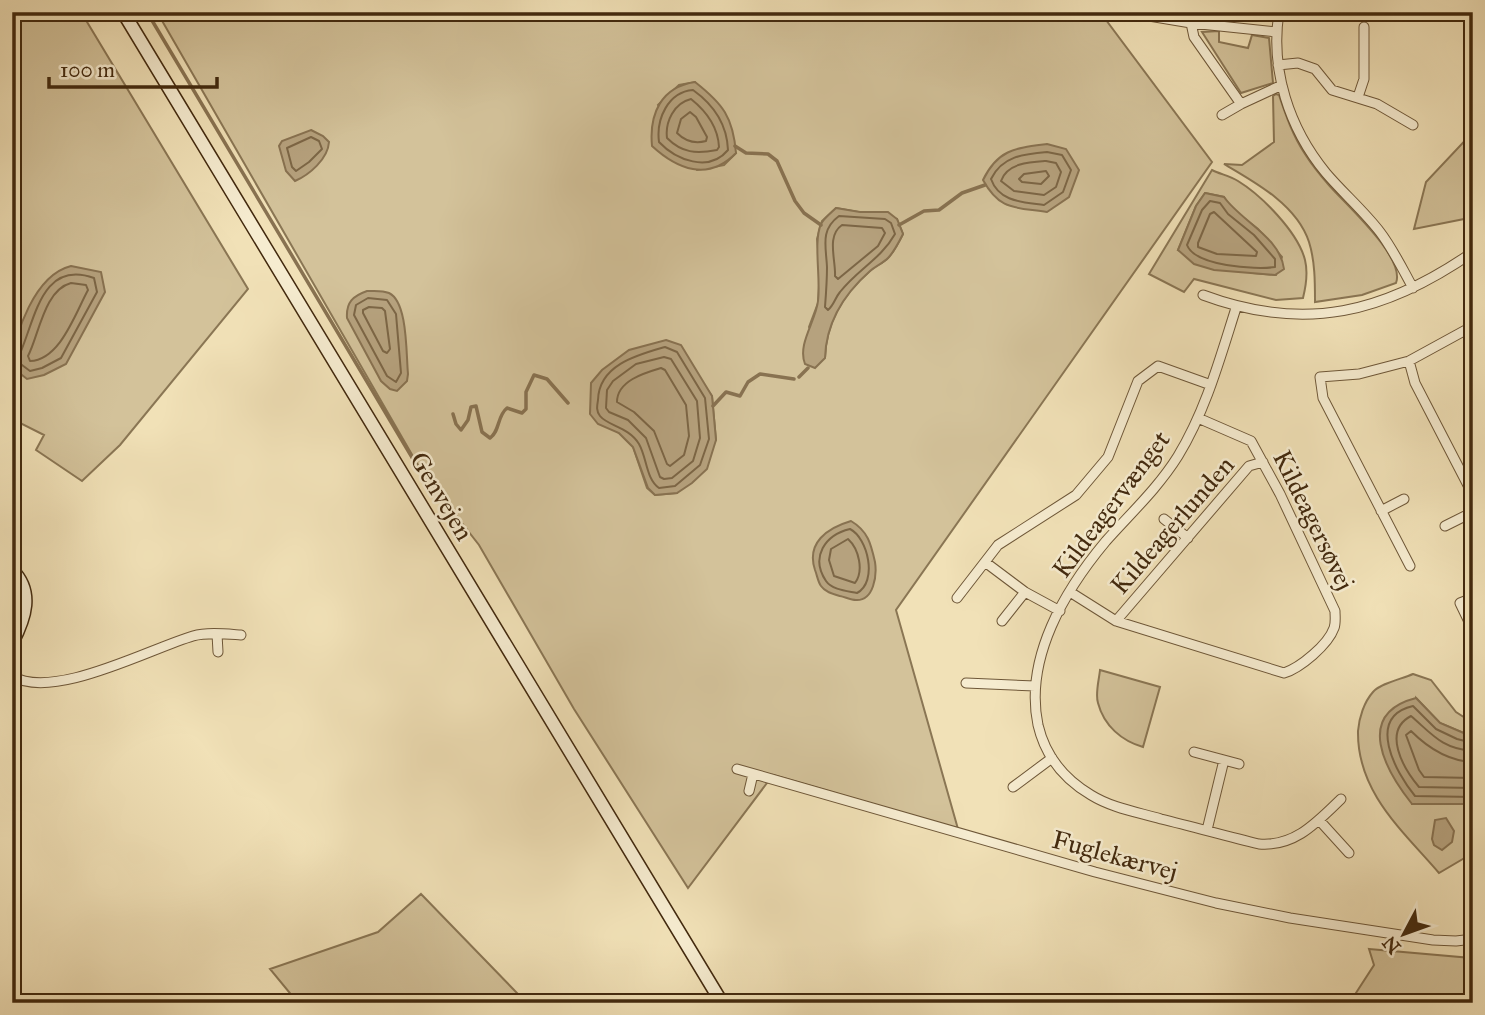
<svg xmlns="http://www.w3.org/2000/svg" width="1485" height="1015" font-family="'IM FELL Great Primer',serif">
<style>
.green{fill:#d3c29a;stroke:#8a7654;stroke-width:2;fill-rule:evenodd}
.water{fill:#b6a27e;stroke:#887251;stroke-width:2}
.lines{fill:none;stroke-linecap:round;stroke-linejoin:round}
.shore{stroke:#7c6646;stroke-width:2}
.stream{stroke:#887251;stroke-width:3.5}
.street-casing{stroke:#6e5738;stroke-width:11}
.secondary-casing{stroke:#42290e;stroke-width:15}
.street{stroke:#f6ecd0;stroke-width:9}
.secondary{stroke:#f6ecd0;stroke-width:12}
.labels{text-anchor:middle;stroke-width:5;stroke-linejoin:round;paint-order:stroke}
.street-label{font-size:26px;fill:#42290e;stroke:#f6ecd0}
</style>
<rect width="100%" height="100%" fill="#f1e1b7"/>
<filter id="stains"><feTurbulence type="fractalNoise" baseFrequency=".00286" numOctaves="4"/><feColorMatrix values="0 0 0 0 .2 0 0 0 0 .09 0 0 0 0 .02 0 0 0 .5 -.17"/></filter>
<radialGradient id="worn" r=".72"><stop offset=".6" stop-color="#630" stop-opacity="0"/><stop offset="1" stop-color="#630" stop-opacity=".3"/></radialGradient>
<path class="green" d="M12,12H81L248,289L120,445L82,481L36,450L44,435L12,419Z
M157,12H1100L1212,162L896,610L958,829L773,775L688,888L574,709L479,545L422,472ZM695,82L736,153L724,165L697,170L658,105L679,85ZM836,208L897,219L903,234C899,242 894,252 888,258C883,263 875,266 870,271C843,294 826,323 825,358L809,327L818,303L820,268L817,239L822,221ZM698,376L712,396L716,440L677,493L655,495L647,488L633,447L619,433Z
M1219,31V42L1248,48L1252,35L1269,38L1273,83L1241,93L1202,32Z
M1276,94L1279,95C1286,116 1293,136 1305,154C1312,165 1320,175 1328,184C1344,203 1406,257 1396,283L1362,295L1315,302C1315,282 1315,261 1309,242C1297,205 1255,182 1224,164L1242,165L1274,142L1273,96Z
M1473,132V214L1469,218L1414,229L1426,182Z
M1212,170C1220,174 1230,176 1238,181C1261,195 1298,232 1305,260C1308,272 1306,286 1303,298L1276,300L1194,279L1184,292L1149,274ZM1205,193L1224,197L1232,209L1258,229L1282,257L1276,275L1253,273L1178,250L1196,206Z
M1100,670L1160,687L1143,747C1122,741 1104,726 1098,703C1095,694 1099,680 1100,670Z
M1413,674L1431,680L1456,712L1473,723V737L1440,723L1416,698L1412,804H1473V853L1439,873C1402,830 1357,792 1358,731C1359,718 1364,702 1373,692C1381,683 1402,679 1413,674Z
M421,894L517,993L508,1003H298L270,969L378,932Z
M1369,949L1471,958L1473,1003H1337L1354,996L1374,965Z"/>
<path class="water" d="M695,82C723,104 733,117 736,153C708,182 677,169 652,146C649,114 661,87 695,82Z
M311,130L323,136L329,142C328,159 309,175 295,181L286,171L279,146L282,141Z
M1047,144L1066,149L1079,170L1069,197L1047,212C1015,207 1000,211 983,180C998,149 1016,148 1047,144Z
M1205,193L1224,197C1241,221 1280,237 1284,269L1275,275L1214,270L1194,264L1178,250L1196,206Z
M836,208L860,212H888L897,219L903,234C899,242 894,252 888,258C883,263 876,266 870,271C844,294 826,323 825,358L815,368L805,364C797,344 816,321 818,301C821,278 813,242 821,224C824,218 831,213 836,208Z
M71,266L101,272L105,292L66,364L44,375L27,379L12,367C14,333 35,275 71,266Z
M367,291C374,291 382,290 389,293C408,302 406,354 408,374L407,381L397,391L390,389L381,381L347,318C346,302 353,296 367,291Z
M666,340L681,345L712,396L716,440L707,469L692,483L677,493L655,495L648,488L633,447L619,433L598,424L590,414L591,383L602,370L629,350Z
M851,521C868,531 871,544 875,562C877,575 874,601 856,600C851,600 845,597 840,596C833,594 825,592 821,586C818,582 817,575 815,570C806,543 827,528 851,521Z
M1416,698L1440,723L1473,737V804H1412C1385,770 1354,714 1416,698Z
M1446,818L1454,831L1452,842L1442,850L1434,845L1432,839L1435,820Z"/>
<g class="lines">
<path class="shore" d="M693,90C714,105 727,124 728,150C709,173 676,160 659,142C656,119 668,92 693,90Z
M691,99C706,111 718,127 719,147L717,150C696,154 682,153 667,138C665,122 674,103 691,99Z
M690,112L696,117L707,137L706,141C695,144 685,141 677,133L681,119Z
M311,137L319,141L322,149L309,162L296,171L292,167L287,148Z
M1047,152L1062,155L1071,170L1063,192L1044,205C1023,202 999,202 991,179C1002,156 1024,154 1047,152Z
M1046,161L1056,163L1061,172L1056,187L1044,195L1014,191L1001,181C1007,163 1030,162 1046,161Z
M1046,171L1049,176L1041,184L1022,182L1019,179L1024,174Z
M1210,201L1220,203L1228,214L1254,235L1275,259V267C1255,270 1195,266 1187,245L1202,210Z
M1214,212L1257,252L1256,256L1217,254L1198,247V243L1210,214Z
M839,216L885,219L891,223L895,234C881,259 858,269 840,292C835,298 834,305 828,310L825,307C826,294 827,280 827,267C826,246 820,230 839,216Z
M842,225L882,228L885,233L878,246L838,279L835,276C836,260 826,236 842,225Z
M71,283L86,285L88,290C75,314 60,360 30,361L28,356C39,335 44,290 71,283Z
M368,298L387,300L396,314L401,373L396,382L387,376L354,315L356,305Z
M369,307L382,308L385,311L390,349L387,353L383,351L363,313V310Z
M665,347L677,352L705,398L709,439L700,465L675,486L659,488C646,479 647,458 639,444C629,427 608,426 600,416C596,411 597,406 598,400C599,365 637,355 665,347Z
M12,354L21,351C36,315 43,260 94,278L97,292L61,358L42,368L30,371L18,362H12
M664,357L671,359L697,401L700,438L693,461L672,478L664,479L660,477L646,438L628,420L609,412L606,408L607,390L613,381L636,364Z
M661,368L665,370L686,405L689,436L684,455L670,466L667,464L654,431L634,412L617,402C617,381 644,373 661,368Z
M850,529C868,538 878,582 857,593C848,591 832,590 826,581C810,557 825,535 850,529Z
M848,539C859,549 864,571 855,583L834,576L829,560L831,549Z
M1473,743L1457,739L1436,729L1413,706C1365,717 1396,773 1415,796L1473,797
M1473,751C1442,749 1432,734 1411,716C1382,731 1403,768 1419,787L1473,788
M1473,762C1448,761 1428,748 1411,731L1406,735L1419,770L1424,777L1473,778"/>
<path class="stream" d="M147,12L413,459
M735,146L746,153L768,154L777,161L795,201L804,213L821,225
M899,225L924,211L939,210L962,193L985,185
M799,377L808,368
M713,406L726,392L740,396L748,382L760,374L794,379
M453,414L456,424L461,430L468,420L471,407L476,406L482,432L490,438C500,431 497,416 507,408L522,413L526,409V392L534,375L547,379L568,403"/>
<g class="street-casing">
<path id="street" d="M1125,12L1191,23L1276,32
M1279,12C1270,70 1289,128 1326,173C1343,193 1364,211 1380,232C1393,249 1403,270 1413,288
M1191,23L1194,37L1241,104
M1278,65L1298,63L1315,69L1332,90L1377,104L1413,125
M1358,97L1364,79V27
M1222,115L1241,104L1282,85
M1203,295C1305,333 1385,313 1473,252
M1236,308C1220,358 1206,410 1178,456C1158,488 1131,513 1106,541C1065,590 1024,658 1038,725C1045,755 1064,779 1091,795C1112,808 1137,812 1161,819C1194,827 1226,836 1259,844C1295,847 1317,822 1341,799
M1409,361L1415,383L1473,495
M1381,511L1404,499
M1164,519L1188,538
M1445,526L1473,512
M985,562L1025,592L1060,611
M1410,566L1323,398L1320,377L1359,374L1409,361L1473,326
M1070,592L1116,621L1284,673C1300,668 1328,645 1334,628C1336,623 1335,616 1335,611L1280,494L1251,441L1198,418
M957,598L998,545L1076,495L1108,457L1138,381L1158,366L1211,385
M1473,598L1460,603L1473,630
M1002,621L1025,592
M1116,621L1249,466L1263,462
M217,634L218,652
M12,676C53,701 149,649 193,636C207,632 226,634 241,635
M966,683L1035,686
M1194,752L1239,764
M737,769L1095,872L1216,903L1290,918L1433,940L1456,941L1473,939
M1013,787L1052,758
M749,791L753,774
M1319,820L1349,853
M1207,830L1224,760"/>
</g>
<g class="secondary-casing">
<path id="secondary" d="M123,12L722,1003
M12,570C34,592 25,618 12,643"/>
</g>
<use href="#street" class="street"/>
<use href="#secondary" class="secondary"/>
</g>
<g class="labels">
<g class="street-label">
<text transform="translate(442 496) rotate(59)" y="9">Genvejen</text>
<text transform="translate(1111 504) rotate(-53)" y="9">Kildeagervænget</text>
<text transform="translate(1314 520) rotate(64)" y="9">Kildeagersøvej</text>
<text transform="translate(1172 525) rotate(-49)" y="9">Kildeagerlunden</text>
<text transform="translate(1115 855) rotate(15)" y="9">Fuglekærvej</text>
</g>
</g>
<rect width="1485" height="1015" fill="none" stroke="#f1e1b7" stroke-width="42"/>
<rect x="14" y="14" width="1457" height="987" fill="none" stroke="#42290e" stroke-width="3.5"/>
<rect x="21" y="21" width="1443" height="973" fill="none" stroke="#42290e" stroke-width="2"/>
<g transform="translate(1404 934) rotate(229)" stroke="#f6ecd0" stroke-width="5" paint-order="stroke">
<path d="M0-5L12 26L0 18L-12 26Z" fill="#42290e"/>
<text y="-10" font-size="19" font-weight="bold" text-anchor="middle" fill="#42290e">N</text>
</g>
<path d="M49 77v10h168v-10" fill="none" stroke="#42290e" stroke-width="3.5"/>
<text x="60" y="77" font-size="21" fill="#42290e" stroke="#f6ecd0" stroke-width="5" paint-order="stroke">100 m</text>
<rect width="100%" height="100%" filter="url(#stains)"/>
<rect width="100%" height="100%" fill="url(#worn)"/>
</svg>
